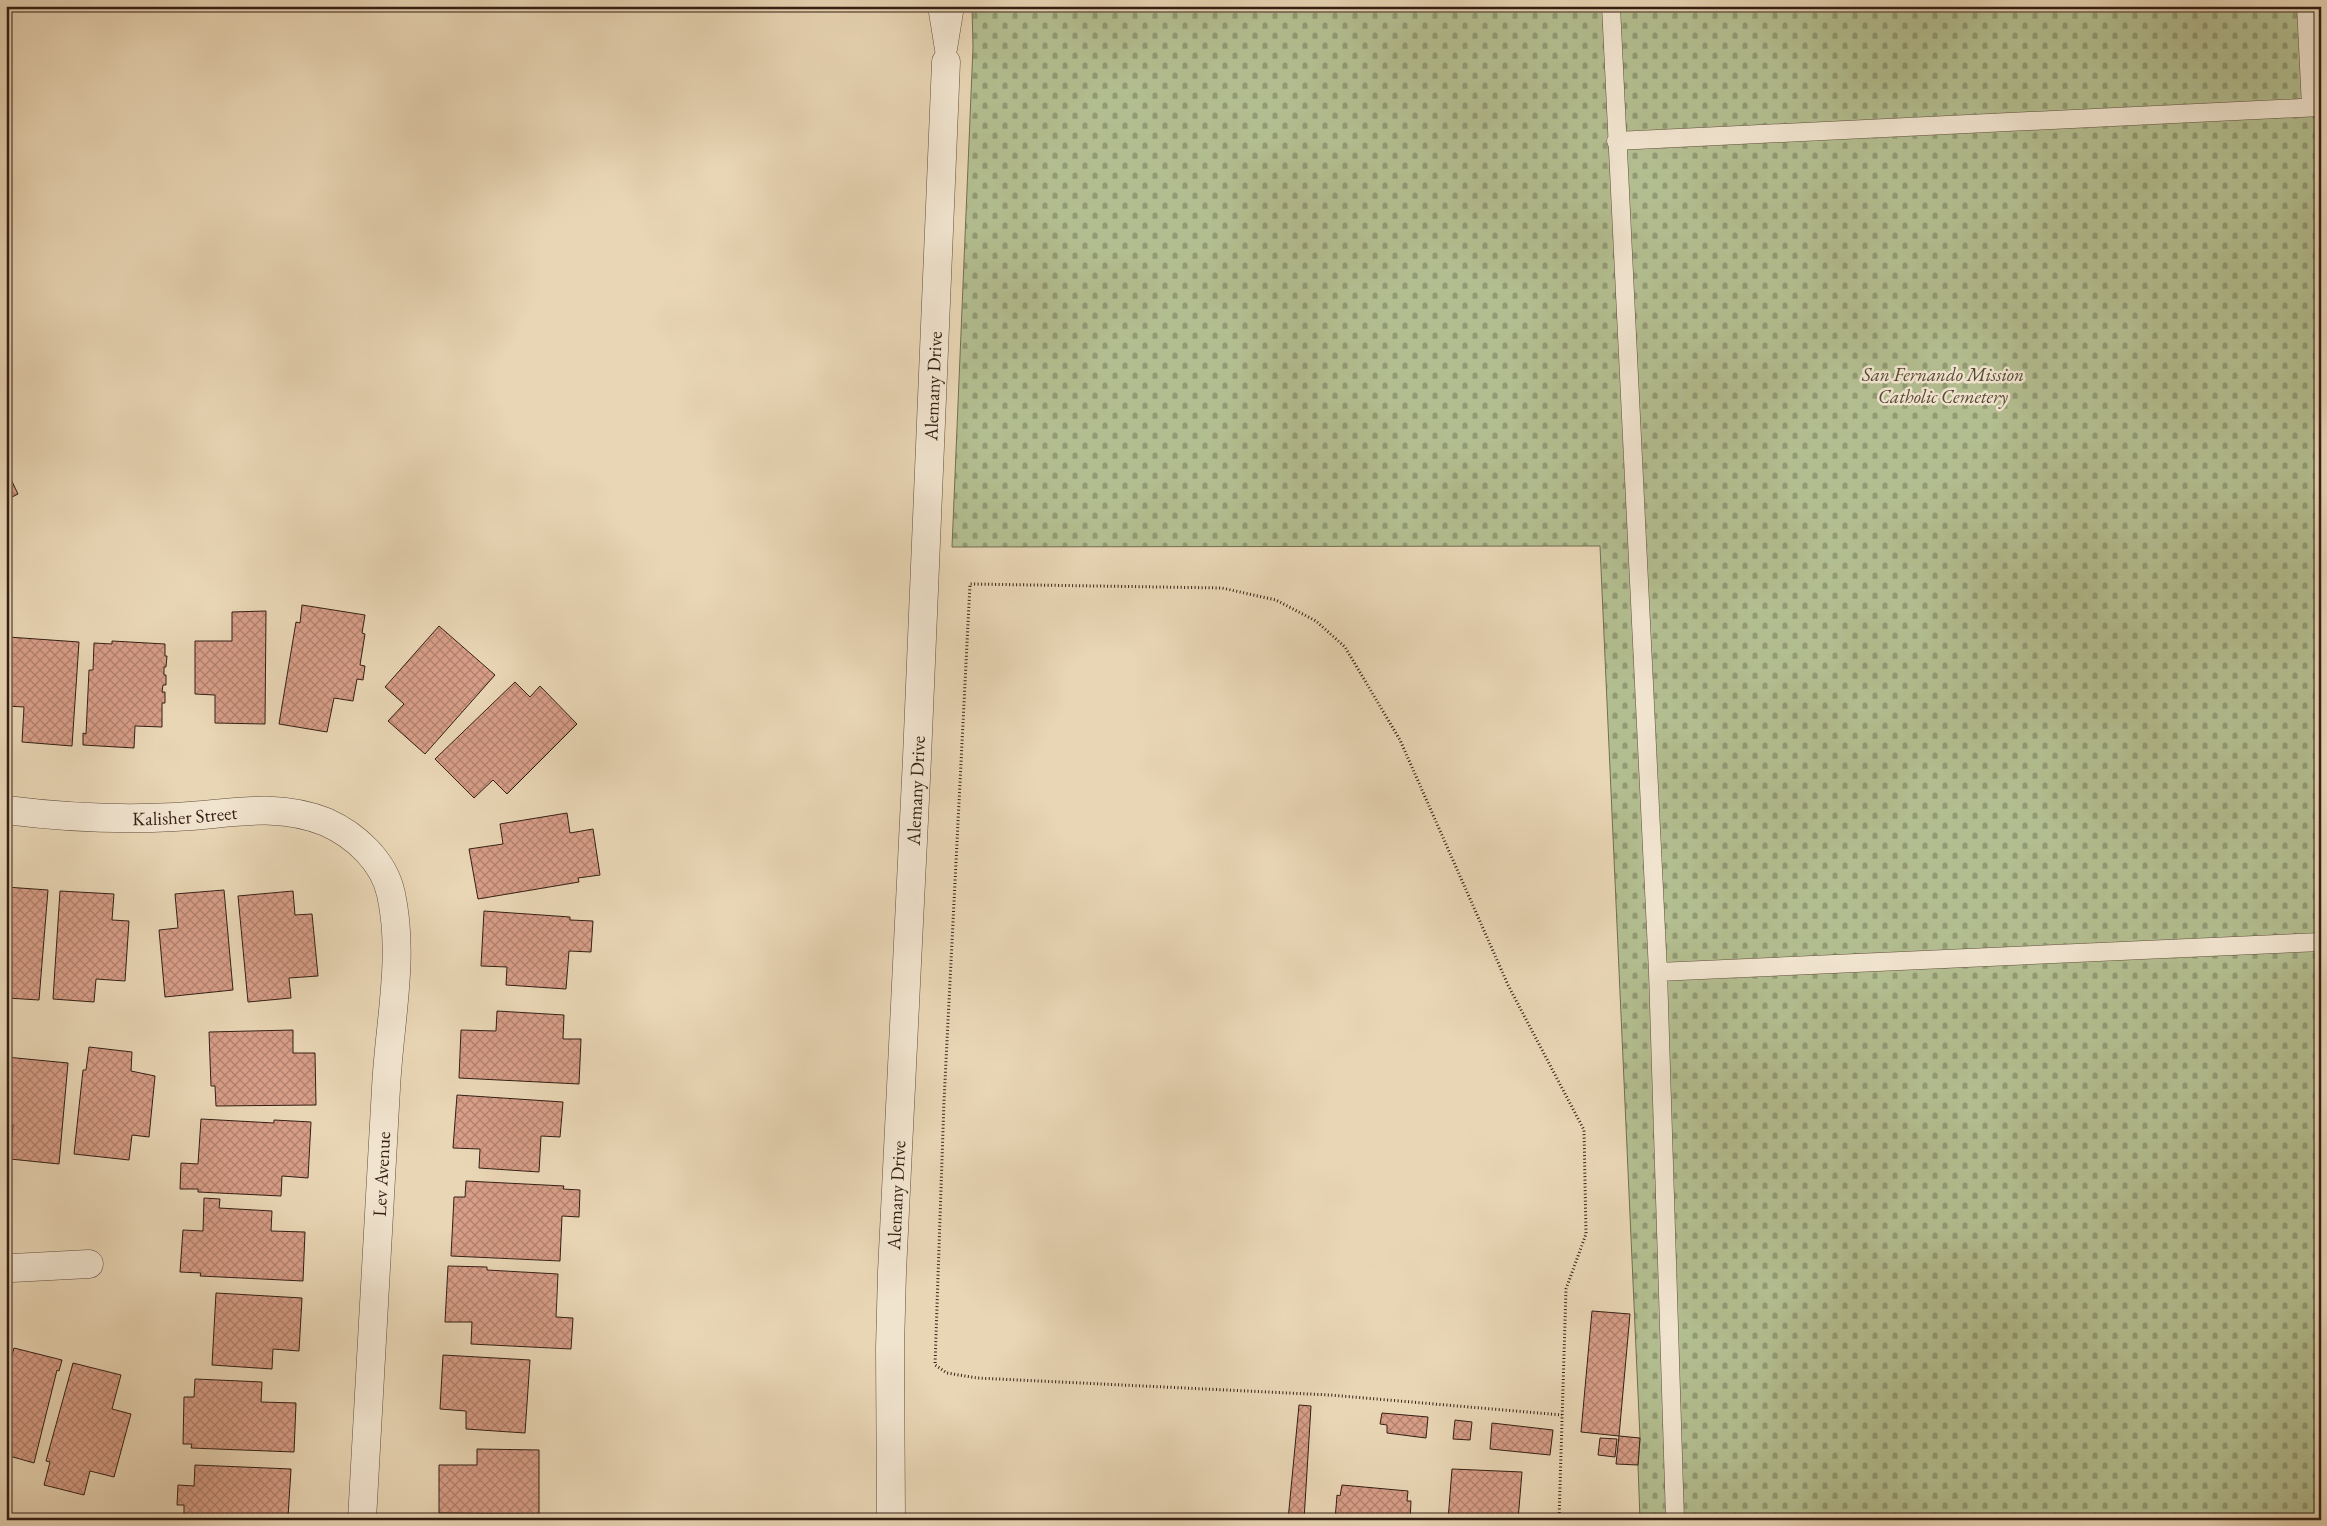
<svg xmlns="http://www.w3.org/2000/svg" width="2327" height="1526" font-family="'EB Garamond',serif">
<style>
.cemetery{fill:url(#cemetery-stones);stroke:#746e52}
.building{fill:url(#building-cross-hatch);stroke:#341f14}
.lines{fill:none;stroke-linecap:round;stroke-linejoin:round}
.lane-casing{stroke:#614d3c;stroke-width:19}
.street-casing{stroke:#614d3c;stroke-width:29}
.path{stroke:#341f14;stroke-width:3;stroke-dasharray:1 2.5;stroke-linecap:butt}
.lane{stroke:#f1e4cf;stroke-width:18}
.street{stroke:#f1e4cf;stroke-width:28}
.labels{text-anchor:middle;stroke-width:5;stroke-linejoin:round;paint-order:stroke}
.park-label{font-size:19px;font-style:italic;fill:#544733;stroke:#f1e4cf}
.street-label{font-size:19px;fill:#341f14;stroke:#f1e4cf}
</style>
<defs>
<pattern id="cemetery-stones" width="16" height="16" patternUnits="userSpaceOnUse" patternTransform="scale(1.25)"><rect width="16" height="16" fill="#b3be90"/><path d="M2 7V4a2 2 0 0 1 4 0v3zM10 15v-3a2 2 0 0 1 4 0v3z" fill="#929a74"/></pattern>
<pattern id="building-cross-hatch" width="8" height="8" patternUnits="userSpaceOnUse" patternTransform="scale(1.25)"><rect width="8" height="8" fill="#d89e88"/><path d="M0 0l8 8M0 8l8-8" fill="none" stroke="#b0806e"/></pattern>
</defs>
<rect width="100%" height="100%" fill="#e9d6b5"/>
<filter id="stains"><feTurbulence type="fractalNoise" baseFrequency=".004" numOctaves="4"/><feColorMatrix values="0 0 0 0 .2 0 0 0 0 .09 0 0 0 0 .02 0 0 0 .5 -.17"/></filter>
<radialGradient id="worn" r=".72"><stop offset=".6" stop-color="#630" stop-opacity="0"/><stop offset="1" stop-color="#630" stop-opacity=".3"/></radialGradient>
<path class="cemetery" d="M972,6H2321V1520H1640L1638,1465L1640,1438L1600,546L952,547L973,47Z"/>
<path class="building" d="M8,473L18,494L6,500V474Z
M302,605L365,615L362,633L365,634L360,665L365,666L363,680L357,679L353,701L334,698L327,732L279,724L296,622L300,623Z
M266,611L265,724L215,723V695L195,694V641H232V612Z
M439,626L495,675L425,754L388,721L404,704L385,687Z
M8,637L79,642L72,746L22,742L24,707L6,706Z
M112,641L165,644V656H167L166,667H164V675H166V685H163L162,692H165V703H162V727L135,726L134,748L83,745V733L86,734L89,670H93L94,643L112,644Z
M515,682L530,697L540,686L577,724L507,794L493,780L474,798L435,759Z
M567,813L570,833L593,829L600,875L578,878L579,882L478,899L469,849L503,844L500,824Z
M6,887L48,890L39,1000L7,998V1010Z
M224,890L233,990L165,997L159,930L178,928L175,894Z
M60,891L114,894L112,920L129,921L125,981L96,979L94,1002L53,999Z
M293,891L295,915L312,914L318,976L289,978L291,998L248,1002L238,896Z
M484,911L570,917V920L593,921L591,952L569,951L566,989L506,985L507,967L481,966Z
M497,1011L564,1015L563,1039H581L579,1084L459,1078L461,1030L496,1031Z
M293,1030V1053H315L316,1105L216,1106L215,1086H211L209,1032Z
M89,1047L132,1052L131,1071L155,1076L149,1137L132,1135L129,1160L74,1154L83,1070H86Z
M6,1057L68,1063L59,1164L10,1159L13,1125L6,1124Z
M457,1095L563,1102L560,1137L541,1136L539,1172L479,1168L480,1149L453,1148Z
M201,1119L274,1123V1120L311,1122L308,1178L282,1176L281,1196L198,1192V1189H180L181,1163L198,1164Z
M466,1181L564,1186L563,1189L580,1190L579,1217L562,1216L560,1261L451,1256L454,1197H465Z
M204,1198L220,1199L219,1208L272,1211L271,1231L305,1232L303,1281L200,1276L201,1273L180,1272L183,1230L203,1231Z
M448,1266L487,1267V1270L558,1274L556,1317L573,1318L571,1349L471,1344L472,1322H445Z
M216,1293L302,1298L299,1351L273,1349L272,1369L212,1365Z
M1592,1311L1630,1314L1619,1436L1581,1432Z
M14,1348L62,1360L59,1371L57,1370L34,1463L6,1455V1364L9,1365Z
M443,1355L530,1360L525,1433L466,1429V1411L440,1409Z
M73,1363L121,1375L112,1409L131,1414L114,1477L90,1471L84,1495L44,1485L50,1462L46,1461Z
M195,1379L262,1382L261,1402L296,1403L294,1452L191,1448L192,1444H183L184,1397H194Z
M1299,1405L1311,1406L1304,1520H1288Z
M1382,1413L1428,1417L1426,1438L1387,1433V1425L1380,1424Z
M1455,1420L1472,1422L1470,1440L1453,1439Z
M1492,1423L1553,1430L1550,1455L1490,1449Z
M1619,1436L1640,1438L1638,1465L1616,1464Z
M1600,1438L1617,1439L1615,1457L1598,1455Z
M477,1449L539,1450V1514L439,1513V1465H477Z
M195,1465L291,1469L288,1517L267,1516L266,1520H184V1505H177L178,1485L194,1486Z
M1452,1469L1522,1472L1518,1520H1448Z
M1342,1485L1408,1491L1407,1501H1411L1410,1520H1335L1337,1495L1340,1496Z"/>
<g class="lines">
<g class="lane-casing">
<path id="lane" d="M937,6L946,62
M1611,6L1658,972L1675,1520
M2306,6L2311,107
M948,49L955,6
M1616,141L2321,107
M1658,972L2321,942"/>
</g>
<g class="street-casing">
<g id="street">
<path id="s1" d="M6,810C61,817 119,820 175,817C228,815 274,801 326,822C355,835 384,861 391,894C405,958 389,1024 386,1088C378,1232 370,1376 362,1520"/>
<path d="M6,1266L12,1268L89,1264"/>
<path id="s2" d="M891,1520L890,1348L892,1272L917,758L946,62"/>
</g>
</g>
<path class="path" d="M1559,1520L1566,1289L1586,1234L1584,1130L1508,985L1400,740L1345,647L1316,621L1276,600L1222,588L970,584L944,1101L935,1365L947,1373L977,1378L1330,1395L1562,1415"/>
<use href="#lane" class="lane"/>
<use href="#street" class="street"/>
</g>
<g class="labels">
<g class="park-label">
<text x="1943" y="381">San Fernando Mission<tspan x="1943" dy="22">Catholic Cemetery</tspan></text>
</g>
<g class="street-label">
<text dy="7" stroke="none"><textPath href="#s2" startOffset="1135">Alemany Drive</textPath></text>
<text dy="7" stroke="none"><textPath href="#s2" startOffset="730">Alemany Drive</textPath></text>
<text dy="7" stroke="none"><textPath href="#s1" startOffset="179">Kalisher Street</textPath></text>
<text transform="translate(381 1174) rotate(-87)" y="7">Lev Avenue</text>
<text dy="7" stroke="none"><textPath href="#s2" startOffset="325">Alemany Drive</textPath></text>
</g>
</g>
<rect width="2327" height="1526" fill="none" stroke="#e9d6b5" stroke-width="25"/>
<rect x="8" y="8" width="2312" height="1511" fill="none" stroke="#341f14" stroke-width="2.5"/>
<rect x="12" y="12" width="2302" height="1501" fill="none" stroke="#341f14"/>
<rect width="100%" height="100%" filter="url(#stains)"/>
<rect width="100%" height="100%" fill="url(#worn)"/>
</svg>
